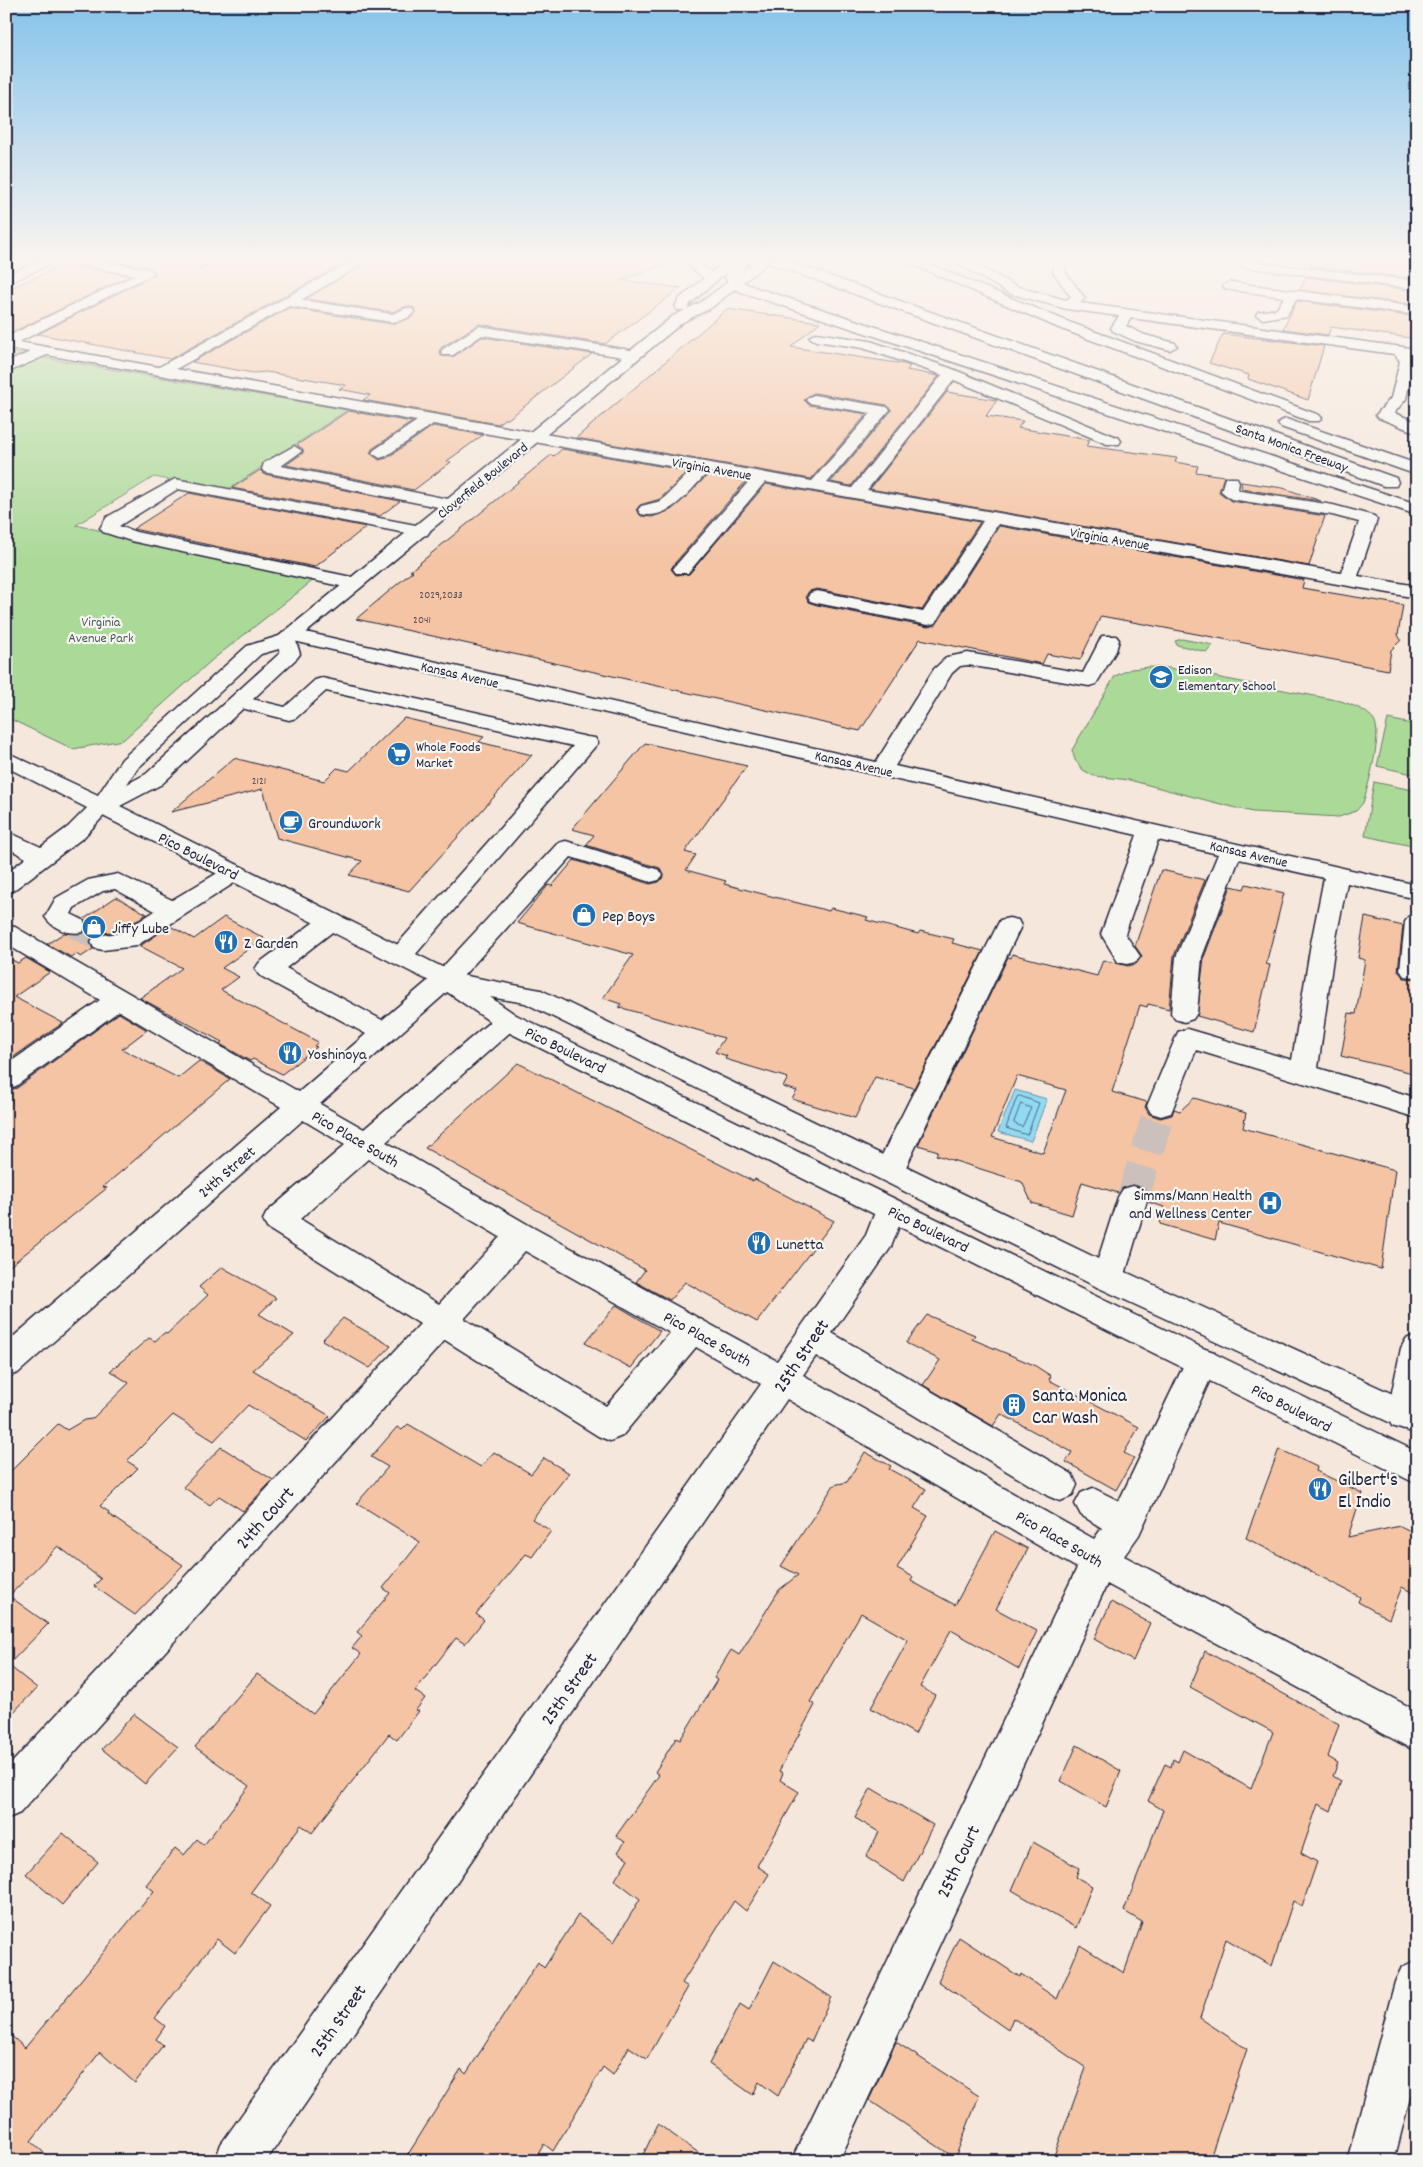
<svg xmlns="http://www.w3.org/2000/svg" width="1423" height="2167" font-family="Dekko,sans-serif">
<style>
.green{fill:#abd998;stroke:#667e6a}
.water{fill:#91daf2;stroke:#6590a9}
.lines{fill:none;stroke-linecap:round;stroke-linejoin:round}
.shore{stroke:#4e6c84;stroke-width:1}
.building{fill:#f4c4a4;stroke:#22223b;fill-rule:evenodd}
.minor-tunnel-far1{stroke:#cbc0bb;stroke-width:24;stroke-dasharray:24 12;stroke-linecap:butt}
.minor-tunnel{stroke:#cbc0bb;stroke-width:32;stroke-dasharray:32 16;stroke-linecap:butt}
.minor-casing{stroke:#22223b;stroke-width:3}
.major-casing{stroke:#22223b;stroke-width:3}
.highway-casing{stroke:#22223b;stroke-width:3}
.minor{fill:#f6f6f2;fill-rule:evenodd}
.major{fill:#f6f6f2;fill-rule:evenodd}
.highway{fill:#f6f6f2;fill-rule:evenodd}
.labels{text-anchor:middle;stroke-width:4.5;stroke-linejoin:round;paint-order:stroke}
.far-number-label{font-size:11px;fill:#564a55}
.far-street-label{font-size:14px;fill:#22223b;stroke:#f6f6f2}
.far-park-label{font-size:14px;fill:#4b5957;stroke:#f6f6f2}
.far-poi-label{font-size:14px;fill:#22223b;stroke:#f6f6f2;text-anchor:start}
.poi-label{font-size:16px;fill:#22223b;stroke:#f6f6f2;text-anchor:start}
.street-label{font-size:16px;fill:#22223b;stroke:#f6f6f2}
.near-street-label{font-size:19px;fill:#22223b;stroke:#f6f6f2}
.near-poi-label{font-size:19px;fill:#22223b;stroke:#f6f6f2;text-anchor:start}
</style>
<rect width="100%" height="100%" fill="#f5e7db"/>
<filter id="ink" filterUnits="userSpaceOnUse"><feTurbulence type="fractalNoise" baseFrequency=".02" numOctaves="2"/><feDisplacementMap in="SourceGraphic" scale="10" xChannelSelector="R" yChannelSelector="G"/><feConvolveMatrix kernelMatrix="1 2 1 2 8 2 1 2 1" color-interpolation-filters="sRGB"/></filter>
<g filter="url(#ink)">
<path class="green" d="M11,352L347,410L226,491L154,477L76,525L315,579L212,660L123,740L73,749L6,717V355Z
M1182,639L1213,645L1207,652L1177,645L1175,641Z
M1149,667L1169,668L1341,701C1352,705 1367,710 1374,720C1383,734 1368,786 1363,803L1356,811L1339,817L1253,812L1236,808L1129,780L1094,776L1083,770L1075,760L1072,750L1115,676L1131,669Z
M1388,719L1417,725V775L1377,766Z
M1374,782L1417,791V847L1365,836Z"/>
<path class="water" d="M1015,1090L1047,1099L1031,1141L998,1132Z"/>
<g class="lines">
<path class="shore" d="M1020,1096L1039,1103L1027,1135L1006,1128L1017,1097Z
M1021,1104L1031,1108L1022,1127L1014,1123Z"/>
</g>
<path class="building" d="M106,260H194L191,264L200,270L215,260H350L170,359L38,334L156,274L148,267Z
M371,260H664L665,265L621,280L681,288L605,344L479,324L442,347L439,351L441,356L453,357L482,337L592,354L508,419H504L498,424L363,400L370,395L339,389L346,385L266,372L253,373L192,362L289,308L392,324L411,318L416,312L414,308L407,306L392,312L306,299Z
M1313,260H1417V279L1310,266Z
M68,263L129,276L13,332L6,330V290Z
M1306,277L1417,291V305L1300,290Z
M1297,301L1417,317V339L1331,327L1328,335L1283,329Z
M727,309L820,322L791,347L904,364L910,366L907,370L939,376L851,486L831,482L891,411L887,405L814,393L808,396L804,400L809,405L867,414L811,479L576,438Z
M1223,334L1324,346L1308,400L1248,379L1249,375L1209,363Z
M947,392L997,400L986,416L1023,421L1018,428L1090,440L1086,446L1177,458L1175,462L1198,466L1196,472L1224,476L1219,492L1231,501L1325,516L1309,566L870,489Z
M348,411L412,422L372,449L370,453L379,460L387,458L433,426L483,435L447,461L451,462L414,490L286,465L303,453V449L297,445Z
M562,449L688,471L660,499L640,505L636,510L641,516L652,517L671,510L709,474L746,481L674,564L671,569L676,575L689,574L766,484L980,522L922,610L817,589L809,591L806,596L808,602L817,605L928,627L936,625L999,526L1304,580L1302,588L1403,605L1398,635L1401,640L1391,650L1388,670L1101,616L1080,660L1047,654L1042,664L920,639L860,731L356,619L413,571H410L551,455L554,456Z
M260,470L264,474L400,501L380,516L232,488Z
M1241,482L1283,488L1321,501L1242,489Z
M189,493L366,527L315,567L133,529Z
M404,718L484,737L479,742L532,755L409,891L349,875L362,861L277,838L263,789L171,812L234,758L324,781L337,768L349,771Z
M645,743L747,766L685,852L696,855L686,870L726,881L724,884L829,911L831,908L868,917L866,920L918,934L920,931L954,939L952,943L983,951L914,1088L875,1077L855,1118L792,1099L797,1091L783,1087L788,1078L725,1059L727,1056L715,1052L724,1038L619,1007L621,1004L603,998L633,955L517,923L546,888L548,885L552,886L574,860L650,884L659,882L664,876L660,868L586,845L594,835L572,829Z
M1161,870L1205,880L1174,956L1169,1009L1148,1004L1147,1007L1140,1005L1112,1092L1147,1102L1145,1107L1149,1114L1160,1118L1172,1115L1174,1109L1180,1111L1194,1098L1246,1113L1243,1128L1395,1170L1381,1269L1219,1223L1215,1240L1160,1224L1164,1207L1148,1202L1150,1196L1145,1188L1134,1184L1122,1187L1118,1193L1082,1182L1072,1215L1032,1203L1022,1182L936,1155L938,1151L918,1145L1008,957L1011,958L1012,954L1097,976L1103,960L1128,966L1136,964L1142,956L1135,946ZM1017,1076L1066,1090L1043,1153L992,1137Z
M1246,884L1284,893L1266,964L1270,965L1254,1032L1197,1016L1204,957L1231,886L1244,889Z
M116,897L147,914L120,931L94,934L89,941L93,949L81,957L76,954L71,957L47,944L64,933L83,934L88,927L84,919Z
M224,917L264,938L222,968L239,977L221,990L318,1042L314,1046L317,1047L282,1074L253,1059L250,1061L220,1044L222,1042L140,998L182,968L140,946L170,926L194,939Z
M1365,917L1403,926L1398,971L1404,978L1417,979V1074L1341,1056L1349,1013L1356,1014L1365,960L1358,958Z
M6,957L18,963L26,958L50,972L14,997L63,1023L12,1058L6,1055Z
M119,1013L147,1030L122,1049L178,1078L199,1061L230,1079L103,1187L107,1188L6,1269V1091L17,1088Z
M518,1063L753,1181L755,1179L834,1221L757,1322L685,1282L670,1300L636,1282L645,1270L425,1148Z
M222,1267L276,1298L259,1314L294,1335L253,1370L330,1416L306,1441L248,1405L214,1441L173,1415L127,1461L138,1468L100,1506L109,1512L108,1514L183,1565L135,1615L94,1586L101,1579L58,1546L9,1596L48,1624L8,1665L37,1688L6,1720V1476L58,1424L67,1430L84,1420L92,1419L129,1383L110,1371L149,1338L155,1341L164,1333L167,1334L208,1295L199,1287Z
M616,1305L660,1331L631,1368L585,1343Z
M927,1315L975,1335L972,1339L1034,1365L1051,1376L1049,1380L1139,1427L1124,1453L1134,1458L1116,1490L1066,1462L1072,1452L1001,1414L993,1426L923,1385L940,1360L906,1343Z
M343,1318L391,1346L370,1368L322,1340Z
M408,1424L481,1467L494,1452L531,1474L544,1458L569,1473L532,1519L551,1531L532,1557L526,1554L476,1614L484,1620L465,1644L456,1638L415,1691L425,1698L416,1710L419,1711L397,1740L389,1734L312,1833L301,1825L251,1892L270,1906L235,1953L217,1939L155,2018L165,2026L156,2039L163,2045L135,2083L100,2052L31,2141L53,2161H6V2031L25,2048L154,1891L146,1885L175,1848L184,1855L197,1839L204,1845L249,1786L195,1747L257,1674L313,1714L361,1654L352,1648L362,1636L357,1632L390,1593L383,1588L420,1542L357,1503L388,1467L371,1457L397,1427L402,1430Z
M221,1447L273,1480L243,1511L219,1496L210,1505L183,1487Z
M1279,1449L1317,1467L1316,1471L1362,1493L1348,1537L1400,1526L1417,1534V1595L1402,1587L1389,1619L1358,1602L1360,1597L1246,1538Z
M865,1452L891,1466L889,1469L926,1489L914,1508L928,1516L897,1568L913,1577L911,1581L955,1605L995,1531L1028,1549L996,1609L1037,1631L1019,1669L951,1630L920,1687L935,1695L915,1734L871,1708L908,1640L861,1613L810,1702L815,1705L779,1771L783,1773L780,1780L799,1792L757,1866L769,1874L746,1911L734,1901L682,1983L688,1987L647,2059L629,2047L613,2075L603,2067L553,2151L544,2144L534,2161H404L461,2069L466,2074L538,1962L544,1968L578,1915L614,1942L640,1899L615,1880L628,1859L618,1852L625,1842L616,1836L659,1775L655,1772L676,1738L680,1740L717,1680L714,1678L731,1650L739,1655L779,1590L798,1575L781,1566L834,1485L847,1482Z
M1111,1602L1150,1623L1133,1661L1094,1639Z
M1205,1651L1339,1724L1328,1757L1338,1763L1333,1776L1341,1781L1331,1811L1318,1804L1301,1853L1317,1862L1302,1906L1293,1901L1272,1966L1226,1939L1200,2018L1247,2049L1209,2161H1052L1086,2068L1013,2018L1008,2030L938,1981L959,1937L1020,1977L1021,1974L1057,1999L1080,1945L1124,1973L1142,1922L1124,1911L1163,1810L1148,1801L1165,1764L1171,1767L1173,1759L1178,1762L1183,1750L1251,1789L1273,1732L1190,1687Z
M134,1714L178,1747L145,1784L102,1749Z
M1077,1745L1121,1771L1106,1807L1061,1781Z
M871,1788L933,1825L904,1882L866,1857L879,1832L855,1818Z
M63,1833L98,1862L62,1905L26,1874Z
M1033,1842L1079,1868L1076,1877L1092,1886L1076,1928L1012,1890Z
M774,1961L831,1997L811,2042L806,2039L778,2096L759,2082L753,2095L709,2064L740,2004L749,2010Z
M896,2042L979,2096L955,2158L869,2100Z
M658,2124L710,2161H640Z"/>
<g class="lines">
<path class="minor-tunnel-far1" d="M74,926L103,942"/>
<path class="minor-tunnel" d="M1133,1197L1161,1106"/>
<g class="minor-casing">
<path id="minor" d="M42,260H59L6,284V275Z
M66,260H94L148,269L154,273L19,342L159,367L354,260H369L301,300L392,314L407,308L412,309L414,312C409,319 400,321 392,322L289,306L176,369L812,481L871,413L809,403L806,400L809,397L814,395L887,407L890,410L887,413L827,483L852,488L942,375L863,348L816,341L809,337L816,333L870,341L950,368L1119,438L1121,441L1119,444H1107L954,380L867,490L1341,573L1359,522L1332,515L1231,499L1221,491L1225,478H1237L1239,482L1238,489L1241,491L1333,505L1374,516L1377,520L1358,576L1417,586V598L998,524L935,623L928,625L817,603L810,601L808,597L810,593L817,591L923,612L983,521L765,482L688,573H676L673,569L676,565L750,480L708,472C690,490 670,521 641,514L638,510L641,506L661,501L692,470L433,424L386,456L380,458L372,453L374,450L417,421L47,355L6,373V363L30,352L6,348V337L135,275L72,264Z
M197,260H213L199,268L193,264Z
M682,260H696L717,277L716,280H706Z
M952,260H967L1018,287L1066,300L1071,297L1053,272L1054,260H1066L1065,272L1085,298L1080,303L1417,349V357H1412L1414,360L1406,399L1394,413L1417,422V433L1379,418L1376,415L1391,398L1400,361L1394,354L1131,318L1126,326L1145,335L1175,343L1177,346L1170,350L1135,341L1113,331L1111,328L1119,316L1067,309L1008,293Z
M1239,260L1417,281V289L1242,267L1236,263Z
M1230,282L1417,307V315L1296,299L1287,315L1263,319L1256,315L1258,312L1277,309L1284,297L1225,289L1223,286Z
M479,326L636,351L643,355L636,359L482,335L453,355H443L441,352L443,349Z
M294,446L302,451L281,466L453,500L459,501L461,505L459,509L453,510L264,472L262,469L264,463Z
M175,479L421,526L427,527L430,531L427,535L421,536L178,489L119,526L136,532L361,579L363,583L361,587L354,589L131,541L103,532L100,528L107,517Z
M292,629L876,762L934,669L947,657L968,653L1083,673L1102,636H1116L1119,640L1116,651L1096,684L1089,686L968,665L960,666L952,673L895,766L1417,885V899L1347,883L1335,943L1318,1068L1417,1098V1118L1196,1050L1171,1113L1161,1116L1151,1113L1147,1106L1178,1032L1187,1029L1292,1060L1311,943L1324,878L1239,859L1202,957L1197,1013L1193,1019L1184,1022L1175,1019L1171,1013L1176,957L1218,854L1158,840L1125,934L1140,956L1136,962L1127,964L1118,962L1101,934L1137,835L285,639L282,635L285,631Z
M322,678L587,737L595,738L598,743L409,962L400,964L391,962L387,956L573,746L326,691L296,718L289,720L233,706L230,702L233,698L240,696L285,707L315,680Z
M102,799L110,801L113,806L84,837L14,890L6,892V873L26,858L6,847V831L41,847L68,827L94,801Z
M566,841L659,870L663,875L659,880L651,882L571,857L455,985L320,1104L364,1129L498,1015L507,1012L516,1015L520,1021L516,1027L386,1142L532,1227L777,1361L866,1235L879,1202L890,1199L901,1202L905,1210L891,1247L832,1333L1072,1474L1077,1485L1072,1496L1060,1501L1048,1496L816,1356L803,1375L1094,1539L1102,1528L1081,1515L1075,1504L1081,1493L1093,1488L1119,1501L1190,1352L1202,1348L1214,1352L1218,1362L1139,1535L1124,1556L1417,1711V1752L1107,1584L839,2161H791L1077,1568L787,1399L266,2161H215L221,2144L761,1384L696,1347L622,1436L610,1441L598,1436L445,1340L20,1813L6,1819V1769L420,1324L267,1228L263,1220L267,1212L345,1145L303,1120L18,1373L6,1377V1343L281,1107L119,1011L16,1086L6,1089V1065L100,1000L6,944V925L15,927L299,1092L366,1034L259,975L255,969L259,963L322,916L331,913L340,916L343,921L340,926L286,968L382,1020L437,973L558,843ZM368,1159L500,1237L439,1304L300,1219ZM525,1251L670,1333L606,1406L464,1319Z
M234,866L242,868L246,873L242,878L136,946L103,950L94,948L91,942L94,936L121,933L155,911L115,889L103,891L74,908L71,914L83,920L86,926L83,932C69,935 53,929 45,917L56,898L88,880L118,874L172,900L226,868Z
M1417,914V977L1404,976L1400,970L1405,922L1408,917Z
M1009,918L1018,920L1021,926L905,1169L900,1177L890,1180L880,1177L875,1169L997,926L1000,920Z
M1133,1186L1143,1189L1148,1197L1124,1278L1119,1287L1108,1290L1097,1287L1092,1278L1118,1197L1123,1189Z
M1417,1335V1424L1404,1430L1392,1426L1387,1416L1401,1348L1406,1339Z
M1417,1960V2069L1394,2161H1347L1395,1982L1402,1967Z"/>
</g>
<g class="major-casing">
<path id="major" d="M726,260H740L690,304L687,309L701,302L757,260H771L711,308L683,322L296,641L300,654L297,658L162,784L120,806L456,974L541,990L1119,1269L1417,1405V1435L1097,1287L525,1003L490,997L516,1015L1417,1452V1484L498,1027L437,985L6,767V752L98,795L122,759L247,646L279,636L673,316L685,310H677L675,307L679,299ZM279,649L280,653L146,774L127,784L138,768L261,654Z"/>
</g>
<g class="highway-casing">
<path id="highway" d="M737,260H750L737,277L740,281L754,287L1417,504V515L744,293L730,287L725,277L729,268Z
M767,260H785L1396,478L1398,482L1396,486H1384L769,263Z
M902,260H919L1069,322L1319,415L1322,418L1319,421H1309L1059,328Z
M1286,419L1417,464V475L1281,427L1278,424L1281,421Z"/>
</g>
<use href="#minor" class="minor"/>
<use href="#major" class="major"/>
<use href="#highway" class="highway"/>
</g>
</g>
<linearGradient id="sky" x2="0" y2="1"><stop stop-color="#85c3ec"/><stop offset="0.46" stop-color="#faf4ef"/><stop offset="1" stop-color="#faf4ef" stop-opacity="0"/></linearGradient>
<rect width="1423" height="563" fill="url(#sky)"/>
<defs>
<g id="school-disc" transform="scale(1.25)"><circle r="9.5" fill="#1f6fb2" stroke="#f6f6f2"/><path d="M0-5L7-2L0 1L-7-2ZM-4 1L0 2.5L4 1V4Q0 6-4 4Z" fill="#fff"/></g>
<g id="supermarket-disc" transform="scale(1.25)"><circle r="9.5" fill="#1f6fb2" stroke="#f6f6f2"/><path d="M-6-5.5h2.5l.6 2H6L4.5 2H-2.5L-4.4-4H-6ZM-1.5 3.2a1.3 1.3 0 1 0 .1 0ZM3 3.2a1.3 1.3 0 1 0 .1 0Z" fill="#fff"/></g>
<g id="cafe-disc" transform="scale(1.25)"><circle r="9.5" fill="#1f6fb2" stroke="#f6f6f2"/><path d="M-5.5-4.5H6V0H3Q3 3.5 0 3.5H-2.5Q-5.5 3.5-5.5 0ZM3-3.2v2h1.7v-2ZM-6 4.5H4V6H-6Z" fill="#fff"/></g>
<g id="shop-disc" transform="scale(1.25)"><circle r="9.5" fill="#1f6fb2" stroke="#f6f6f2"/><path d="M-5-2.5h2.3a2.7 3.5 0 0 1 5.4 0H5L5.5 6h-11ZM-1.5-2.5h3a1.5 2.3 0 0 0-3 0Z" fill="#fff"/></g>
<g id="restaurant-disc" transform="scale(1.25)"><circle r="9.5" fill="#1f6fb2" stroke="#f6f6f2"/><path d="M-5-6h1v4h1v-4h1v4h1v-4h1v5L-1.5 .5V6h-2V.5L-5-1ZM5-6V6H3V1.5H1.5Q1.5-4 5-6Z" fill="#fff"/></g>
<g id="hospital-disc" transform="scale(1.25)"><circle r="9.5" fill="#1f6fb2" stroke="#f6f6f2"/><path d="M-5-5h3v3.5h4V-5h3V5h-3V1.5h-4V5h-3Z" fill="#fff"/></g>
<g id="building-disc" transform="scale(1.25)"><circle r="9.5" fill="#1f6fb2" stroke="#f6f6f2"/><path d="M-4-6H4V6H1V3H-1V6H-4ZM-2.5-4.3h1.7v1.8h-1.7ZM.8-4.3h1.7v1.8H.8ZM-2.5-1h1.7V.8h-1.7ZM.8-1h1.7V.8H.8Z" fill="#fff"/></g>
</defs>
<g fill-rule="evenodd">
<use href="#school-disc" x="1161" y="677"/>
<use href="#supermarket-disc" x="399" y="754"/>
<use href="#cafe-disc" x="291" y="822"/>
<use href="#shop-disc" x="584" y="915"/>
<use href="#shop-disc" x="94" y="927"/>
<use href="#restaurant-disc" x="226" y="942"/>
<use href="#restaurant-disc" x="290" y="1053"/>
<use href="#hospital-disc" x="1270" y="1203"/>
<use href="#restaurant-disc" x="759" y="1243"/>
<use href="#building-disc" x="1014" y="1405"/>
<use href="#restaurant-disc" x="1320" y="1489"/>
</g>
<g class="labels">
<g class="far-number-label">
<text x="441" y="598">2029,2033</text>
<text x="422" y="623">2041</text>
<text x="259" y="784">2121</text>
</g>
<g class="far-street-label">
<text transform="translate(1292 447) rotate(20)" y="5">Santa Monica Freeway</text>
<text transform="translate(712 468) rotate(10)" y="5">Virginia Avenue</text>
<text transform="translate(482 480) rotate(-39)" y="5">Cloverfield Boulevard</text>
<text transform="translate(1110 538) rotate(10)" y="5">Virginia Avenue</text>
<text transform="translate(460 674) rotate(13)" y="5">Kansas Avenue</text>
<text transform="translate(854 763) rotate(13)" y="5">Kansas Avenue</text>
<text transform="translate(1249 853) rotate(13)" y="5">Kansas Avenue</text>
</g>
<g class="far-park-label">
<text x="101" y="626">Virginia<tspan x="101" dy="16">Avenue Park</tspan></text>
</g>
<g class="far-poi-label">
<text x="1178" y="674">Edison<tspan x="1178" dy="16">Elementary School</tspan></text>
<text x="416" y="751">Whole Foods<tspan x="416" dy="16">Market</tspan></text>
</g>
<g class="poi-label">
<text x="308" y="828">Groundwork</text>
<text x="602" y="921">Pep Boys</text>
<text x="112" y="933">Jiffy Lube</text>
<text x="244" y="948">Z Garden</text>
<text x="308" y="1059">Yoshinoya</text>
<text x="1252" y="1200" text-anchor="end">Simms/Mann Health<tspan x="1252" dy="18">and Wellness Center</tspan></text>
<text x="776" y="1249">Lunetta</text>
</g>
<g class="street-label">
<text transform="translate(199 855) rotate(27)" y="6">Pico Boulevard</text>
<text transform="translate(566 1049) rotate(26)" y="6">Pico Boulevard</text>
<text transform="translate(356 1138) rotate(30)" y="6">Pico Place South</text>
<text transform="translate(226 1171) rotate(-41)" y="6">24th Street</text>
<text transform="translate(929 1228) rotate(26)" y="6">Pico Boulevard</text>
<text transform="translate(708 1338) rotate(29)" y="6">Pico Place South</text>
<text transform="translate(1292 1407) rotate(27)" y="6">Pico Boulevard</text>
<text transform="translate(1060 1538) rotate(30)" y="6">Pico Place South</text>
</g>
<g class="near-street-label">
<text transform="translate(800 1355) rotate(-56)" y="7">25th Street</text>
<text transform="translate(264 1517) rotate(-48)" y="7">24th Court</text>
<text transform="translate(568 1688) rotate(-55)" y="7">25th Street</text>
<text transform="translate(957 1861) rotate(-65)" y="7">25th Court</text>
<text transform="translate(337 2020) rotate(-55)" y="7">25th Street</text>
</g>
<g class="near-poi-label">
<text x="1032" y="1401">Santa Monica<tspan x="1032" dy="22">Car Wash</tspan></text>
<text x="1338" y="1485">Gilbert's<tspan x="1338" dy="22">El Indio</tspan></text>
</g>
</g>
<rect width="1423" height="2167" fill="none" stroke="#f6f6f2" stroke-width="25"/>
<rect x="12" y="12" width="1398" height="2142" fill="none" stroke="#22223b" stroke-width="2" filter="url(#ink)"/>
</svg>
